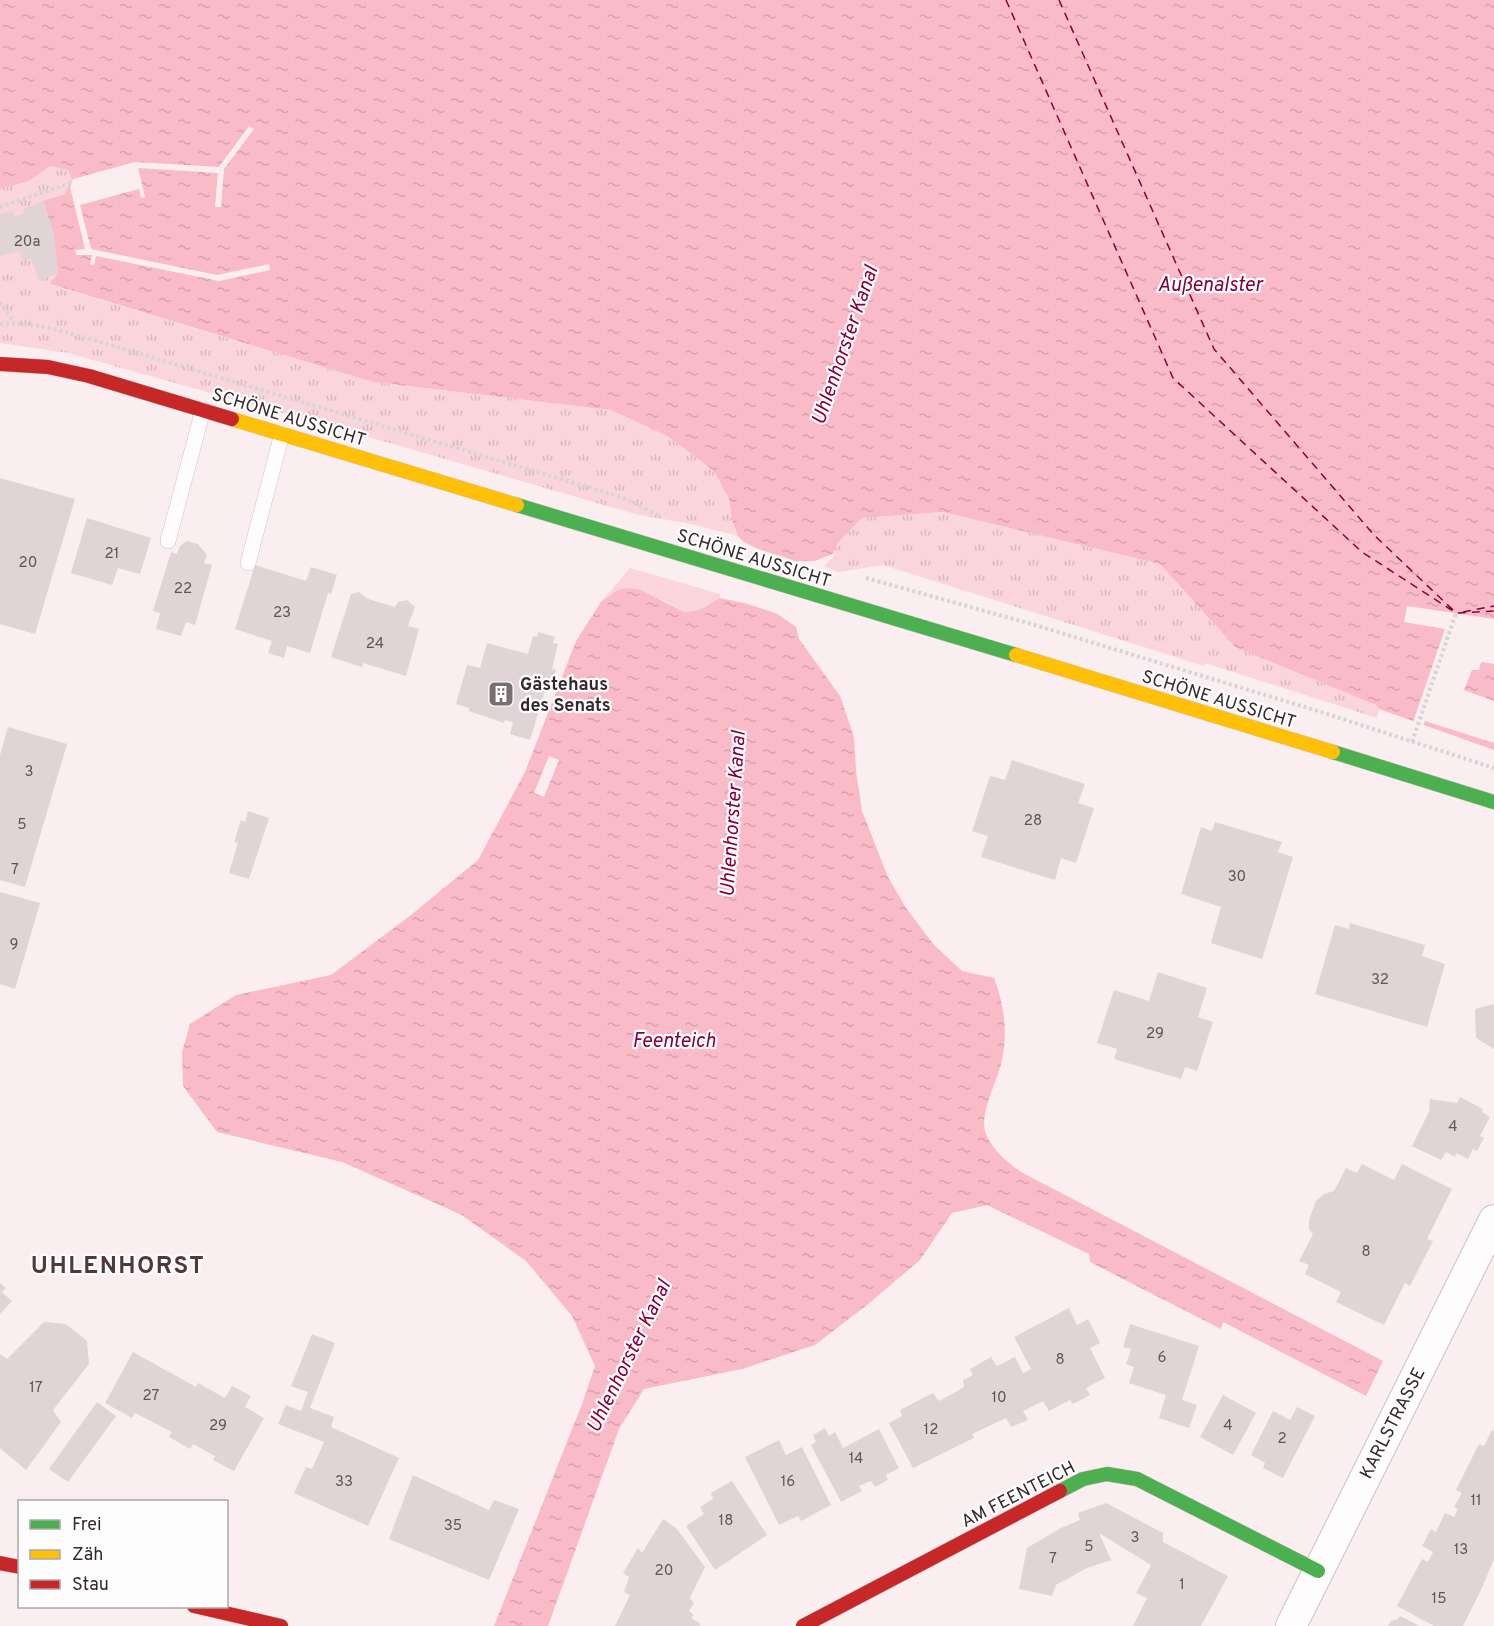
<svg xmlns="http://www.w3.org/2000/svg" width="1494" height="1626" font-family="Overpass,sans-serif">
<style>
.grass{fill:#fbd5dc}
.park{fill:url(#park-tufts)}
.water{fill:url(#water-ripples)}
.pier{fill:#faeef0}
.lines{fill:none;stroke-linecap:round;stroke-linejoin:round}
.ferry{stroke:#85013a;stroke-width:1.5;stroke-dasharray:8 6;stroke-linecap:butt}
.building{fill:#e0d4d6}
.lane-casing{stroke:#cdc1c3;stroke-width:16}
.street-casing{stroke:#cdc1c3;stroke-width:32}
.fast-casing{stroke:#cdc1c3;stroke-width:15}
.slow-casing{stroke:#cdc1c3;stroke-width:15}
.jam-casing{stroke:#cdc1c3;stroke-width:15}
.path{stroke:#d8d4d5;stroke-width:4;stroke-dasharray:3 3;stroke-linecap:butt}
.lane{stroke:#fefcfd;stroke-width:15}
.street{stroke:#fefcfd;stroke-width:30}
.fast{stroke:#4caf50;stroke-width:14}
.slow{stroke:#ffc107;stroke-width:14}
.jam{stroke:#c62828;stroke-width:14}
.labels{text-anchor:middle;stroke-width:4.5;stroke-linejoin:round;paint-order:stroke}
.number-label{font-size:15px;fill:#605456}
.street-label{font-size:18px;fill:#36292c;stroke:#fdfdfd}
.poi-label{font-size:18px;font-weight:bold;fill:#36292c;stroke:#fdfdfd;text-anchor:start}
.water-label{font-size:20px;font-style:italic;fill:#85013a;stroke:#fdfdfd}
.district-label{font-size:24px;font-weight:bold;letter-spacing:1.5px;fill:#52373d;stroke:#fdfdfd}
</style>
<defs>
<pattern id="park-tufts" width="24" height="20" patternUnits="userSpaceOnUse" patternTransform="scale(1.5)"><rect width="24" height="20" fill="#fbd5dc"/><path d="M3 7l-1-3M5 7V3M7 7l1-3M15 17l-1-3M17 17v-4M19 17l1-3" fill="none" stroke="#d8b7bd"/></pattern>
<pattern id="water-ripples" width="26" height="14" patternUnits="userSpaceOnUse" patternTransform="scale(1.5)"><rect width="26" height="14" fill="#fabbc8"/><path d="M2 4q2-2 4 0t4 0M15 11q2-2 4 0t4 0" fill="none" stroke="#d7a1ac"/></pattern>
</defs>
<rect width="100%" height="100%" fill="#faeef0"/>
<path class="grass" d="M630,568L720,594V598L699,610L684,612L661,599L601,602Z"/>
<path class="park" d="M50,166L68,170L73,179L53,231L58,273L51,285L373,382L611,410L669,437L714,471L729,498L732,520L738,536L691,524L635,514L407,448L68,353L0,343V189L29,181Z
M943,512L1160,564L1235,647L1376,705L1379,709L1377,718L1205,663L1204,666L883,565L838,572L824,566L835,555L832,554L838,543L862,518Z"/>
<path class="water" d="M0,0H1494V750L1379,709L1376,705L1235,647L1160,564L943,512L862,518L838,543L832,554L815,561H793L776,613L796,627L799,639L840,696L854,737L856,771L862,811L888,877L906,908L934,945L962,971L994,978C1004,1005 1008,1031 1002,1060C998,1080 980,1111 985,1131C990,1148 1007,1162 1021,1172L1383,1361L1366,1396L1223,1322L1221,1329L1090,1262L1089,1254L987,1205L952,1213L920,1260L867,1305L815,1345L742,1369L644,1389L619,1429L548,1626H494L582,1404L595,1366L572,1316L526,1261L460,1214L342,1162L217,1132L183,1086L182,1052L190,1024L236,995L331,975L411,915L478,860L525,772L576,641L601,602L618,590L626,588L641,590L684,612L699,610L720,598L744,603L762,551L744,542L738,536L732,520L729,498L714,471L669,437L611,410L373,382L50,284L58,273L53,231L43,201L65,194L72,179L68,170L50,166L29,181L0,189Z"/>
<path class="pier" d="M249,126L254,129L224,169L221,207H215L218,173L138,168L145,197L141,198L139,189L80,205L91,249L217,275L269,264L270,270L219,281L96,256L94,265L90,264L92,255H76L75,250L85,249L70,187L73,179L135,162L219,167Z
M742,544L805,564H795L780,613L782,615L722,596L742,599L758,552Z
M1407,606L1494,619V664L1481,662L1479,670H1472L1464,690L1494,701V743L1425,721L1423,726L1413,722L1445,629L1404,622Z
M549,756L559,760L544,797L534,793Z"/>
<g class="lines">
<path class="ferry" d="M1006,0L1173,378L1362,552L1456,613L1494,611
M1059,0L1214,349L1374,535L1453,610
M1463,612L1494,606"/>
</g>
<path class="building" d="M43,201L53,231L58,273L39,281L31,258L23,262L19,251L0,256V214L13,211L15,217L24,214L23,209Z
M0,478L75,499L35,634L0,624Z
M87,518L151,538L140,574L118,568L112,585L71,573Z
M187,541L198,544L207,555L204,563L212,565L195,625L186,622L181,636L156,629L160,613L153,611L171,552L177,554L180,546Z
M255,565L306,581L311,567L337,575L331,594L328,593L310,653L287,646L284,658L268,653L272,641L235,629Z
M359,592L368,599L395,607L398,602L407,600L415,607L408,626L419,629L406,676L363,663L362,667L331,657L351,594Z
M538,632L555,637L553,643L558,644L552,669L556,670L552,684H547L530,740L510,734L513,722L505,720L504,723L469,711V708L456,704L467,665L480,668L487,643L528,654L533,636L537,637Z
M8,727L67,744L25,887L0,880V755Z
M1012,760L1085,784L1078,803L1094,808L1076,863L1061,858L1055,880L981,857L988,836L972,831L990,776L1005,780Z
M248,811L269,818L249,879L229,873L238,843L234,842L241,820L245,822Z
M1215,822L1282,842L1278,852L1293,857L1262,959L1211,943L1221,907L1181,894L1201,827L1212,831Z
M0,892L40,903L15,989L0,984Z
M1350,923L1425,945L1422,956L1445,964L1427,1027L1315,994L1335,925L1349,929Z
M1158,972L1207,988L1198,1017L1213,1022L1197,1071L1185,1067L1181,1079L1114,1059L1117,1049L1097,1043L1114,990L1149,1001Z
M1494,1004V1049L1476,1038L1475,1009Z
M1460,1097L1483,1109L1482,1112L1490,1117L1480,1136L1484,1138L1477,1151L1473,1149L1468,1159L1456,1153L1455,1157L1446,1152L1441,1160L1412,1146L1429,1112L1430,1099L1457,1103Z
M1362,1164L1394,1180L1402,1164L1452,1189L1427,1239L1433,1241L1410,1286L1405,1283L1384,1325L1336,1302L1341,1292L1305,1274L1309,1265L1299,1261L1313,1234L1309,1230V1219L1316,1201L1324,1194L1334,1191L1346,1168L1357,1173Z
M0,1283L6,1288L2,1292L12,1301L0,1314Z
M1069,1308L1077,1325L1088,1319L1100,1343L1090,1348L1105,1378L1086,1388L1090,1395L1073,1404L1070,1400L1049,1411L1043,1401L1023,1411L1028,1420L1011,1427L1006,1418L972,1434L974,1438L913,1468L889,1423L902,1416L900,1410L933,1393L939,1401L954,1393L964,1387L963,1380L973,1375L970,1369L991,1357L997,1366L1015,1357L1023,1373L1031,1369L1014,1337Z
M44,1322L66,1324L87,1341L89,1364L53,1410L61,1422L26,1470L0,1448V1354L7,1359Z
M1130,1324L1199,1346L1182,1400L1197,1405L1189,1428L1159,1418L1166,1395L1129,1383L1134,1367L1126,1364L1131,1349L1123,1347Z
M312,1334L335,1343L310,1408L334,1417L331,1427L399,1458L368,1526L294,1493L306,1467L312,1469L324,1442L278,1424L286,1405L301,1411L308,1392L291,1386Z
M133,1352L196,1387L198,1383L225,1398L232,1386L251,1396L245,1407L264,1418L234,1471L213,1460L215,1456L193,1444L190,1449L169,1437L172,1432L135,1413L132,1418L105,1403Z
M1223,1395L1256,1413L1233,1455L1200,1437Z
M97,1402L116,1416L68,1482L49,1469Z
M1297,1407L1315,1416L1283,1478L1263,1468L1265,1463L1251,1455L1273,1411L1290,1420Z
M825,1428L829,1436L835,1432L843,1448L879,1429L899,1468L886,1475L888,1480L875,1487L871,1481L859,1486L862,1491L841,1502L811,1445L816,1442L813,1435Z
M1492,1430L1494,1431V1559L1481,1590L1463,1626H1434L1397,1606L1422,1559L1428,1562L1433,1552L1422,1546L1431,1529L1436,1532L1445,1513L1454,1517L1458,1509L1454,1507L1462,1493L1456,1490L1479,1444L1484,1446Z
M779,1440L786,1455L802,1447L831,1505L801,1521L798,1516L779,1525L745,1457Z
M413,1475L489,1510L494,1500L519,1509L489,1580L389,1539Z
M732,1481L767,1535L715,1570L686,1526L704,1514L700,1507L713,1499L711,1493Z
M1106,1503L1163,1533V1542L1228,1576L1201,1626H1133L1147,1598L1136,1593L1151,1565L1099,1533L1111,1560L1087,1568L1056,1585L1052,1596L1019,1589L1027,1548L1061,1528L1080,1520L1078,1513Z
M663,1519L676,1528L705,1567L690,1598L694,1603L689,1611L694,1615L691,1618L701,1624L699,1626H615L630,1595L624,1592L629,1577L623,1573L638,1548L642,1553Z
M1400,1616L1420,1626H1388L1391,1621L1398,1619Z"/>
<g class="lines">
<g class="lane-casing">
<path id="lane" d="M168,541L203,410
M248,563L282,434"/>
</g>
<g class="street-casing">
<path id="street" d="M1291,1626L1494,1220"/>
</g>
<g class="fast-casing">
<path id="fast" d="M517,505L1016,655
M1333,752L1494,802
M1060,1491L1083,1479L1107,1474L1137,1479L1318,1571"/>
</g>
<g class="slow-casing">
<path id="slow" d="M232,419L517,505
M1016,655L1333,752"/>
</g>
<g class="jam-casing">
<path id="jam" d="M0,364L48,367L89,376L232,419
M0,1563L20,1567
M194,1606L281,1626
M803,1626L1060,1491"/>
</g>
<path class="path" d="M0,207L71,183
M0,302L14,323
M0,324C33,321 65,332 97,341L621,497L658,515
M866,578L1028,623L1318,711L1494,768
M1412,742L1456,613"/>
<use href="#lane" class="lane"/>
<use href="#street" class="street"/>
<use href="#fast" class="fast"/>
<use href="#slow" class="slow"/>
<use href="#jam" class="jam"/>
</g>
<defs>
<g id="building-square" transform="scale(1.35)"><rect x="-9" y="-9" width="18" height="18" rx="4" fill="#7b6e71" stroke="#fdfdfd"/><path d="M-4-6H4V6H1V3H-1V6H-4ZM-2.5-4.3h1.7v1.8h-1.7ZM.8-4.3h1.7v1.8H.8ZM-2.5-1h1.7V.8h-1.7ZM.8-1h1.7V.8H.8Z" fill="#fff"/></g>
</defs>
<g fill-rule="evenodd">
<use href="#building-square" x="501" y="694"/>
</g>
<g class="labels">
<g class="number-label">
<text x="27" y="246">20a</text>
<text x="112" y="558">21</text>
<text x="28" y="567">20</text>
<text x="183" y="593">22</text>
<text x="282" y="617">23</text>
<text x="375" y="648">24</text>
<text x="29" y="776">3</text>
<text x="1033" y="825">28</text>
<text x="22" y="829">5</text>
<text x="15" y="874">7</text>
<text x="1237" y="881">30</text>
<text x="14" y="949">9</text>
<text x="1380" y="984">32</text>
<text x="1155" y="1038">29</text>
<text x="1453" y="1131">4</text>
<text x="1366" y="1256">8</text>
<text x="1162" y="1362">6</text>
<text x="1060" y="1364">8</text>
<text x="36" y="1392">17</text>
<text x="151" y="1400">27</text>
<text x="999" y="1402">10</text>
<text x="218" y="1430">29</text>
<text x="1228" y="1430">4</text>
<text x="931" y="1434">12</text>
<text x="1282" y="1443">2</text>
<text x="856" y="1463">14</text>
<text x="344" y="1486">33</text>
<text x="788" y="1486">16</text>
<text x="1476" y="1505">11</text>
<text x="726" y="1525">18</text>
<text x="453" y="1530">35</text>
<text x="1135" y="1542">3</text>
<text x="1089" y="1551">5</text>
<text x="1461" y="1554">13</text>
<text x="1053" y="1563">7</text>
<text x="664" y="1575">20</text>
<text x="1182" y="1589">1</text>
<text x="1439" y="1603">15</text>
</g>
<g class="street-label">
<text transform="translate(289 417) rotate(17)" y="6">SCHÖNE AUSSICHT</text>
<text transform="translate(754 558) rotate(17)" y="6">SCHÖNE AUSSICHT</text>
<text transform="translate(1219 699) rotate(17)" y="6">SCHÖNE AUSSICHT</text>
<text transform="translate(1392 1423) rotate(-63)" y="6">KARLSTRASSE</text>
<text transform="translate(1018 1494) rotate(-27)" y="6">AM FEENTEICH</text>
</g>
<g class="poi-label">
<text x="520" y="690">Gästehaus<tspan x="520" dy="21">des Senats</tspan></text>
</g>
<g class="water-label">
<text x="1210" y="291">Außenalster</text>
<text transform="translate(844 345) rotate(-71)" y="7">Uhlenhorster Kanal</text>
<text transform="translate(732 814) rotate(-86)" y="7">Uhlenhorster Kanal</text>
<text x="674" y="1047">Feenteich</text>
<text transform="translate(628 1356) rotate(-64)" y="7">Uhlenhorster Kanal</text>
</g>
<g class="district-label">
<text x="118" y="1273">UHLENHORST</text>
</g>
</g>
<rect x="18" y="1500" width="210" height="108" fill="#fdfdfd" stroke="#ada8a9" stroke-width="1.5"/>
<rect x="30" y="1520" width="30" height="9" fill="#4caf50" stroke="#ada8a9" stroke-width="1.5"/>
<text x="72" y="1530" font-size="18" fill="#36292c">Frei</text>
<rect x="30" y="1550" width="30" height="9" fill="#ffc107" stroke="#ada8a9" stroke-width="1.5"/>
<text x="72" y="1560" font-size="18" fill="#36292c">Zäh</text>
<rect x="30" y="1580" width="30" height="9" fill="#c62828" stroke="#ada8a9" stroke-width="1.5"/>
<text x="72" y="1590" font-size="18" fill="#36292c">Stau</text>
</svg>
